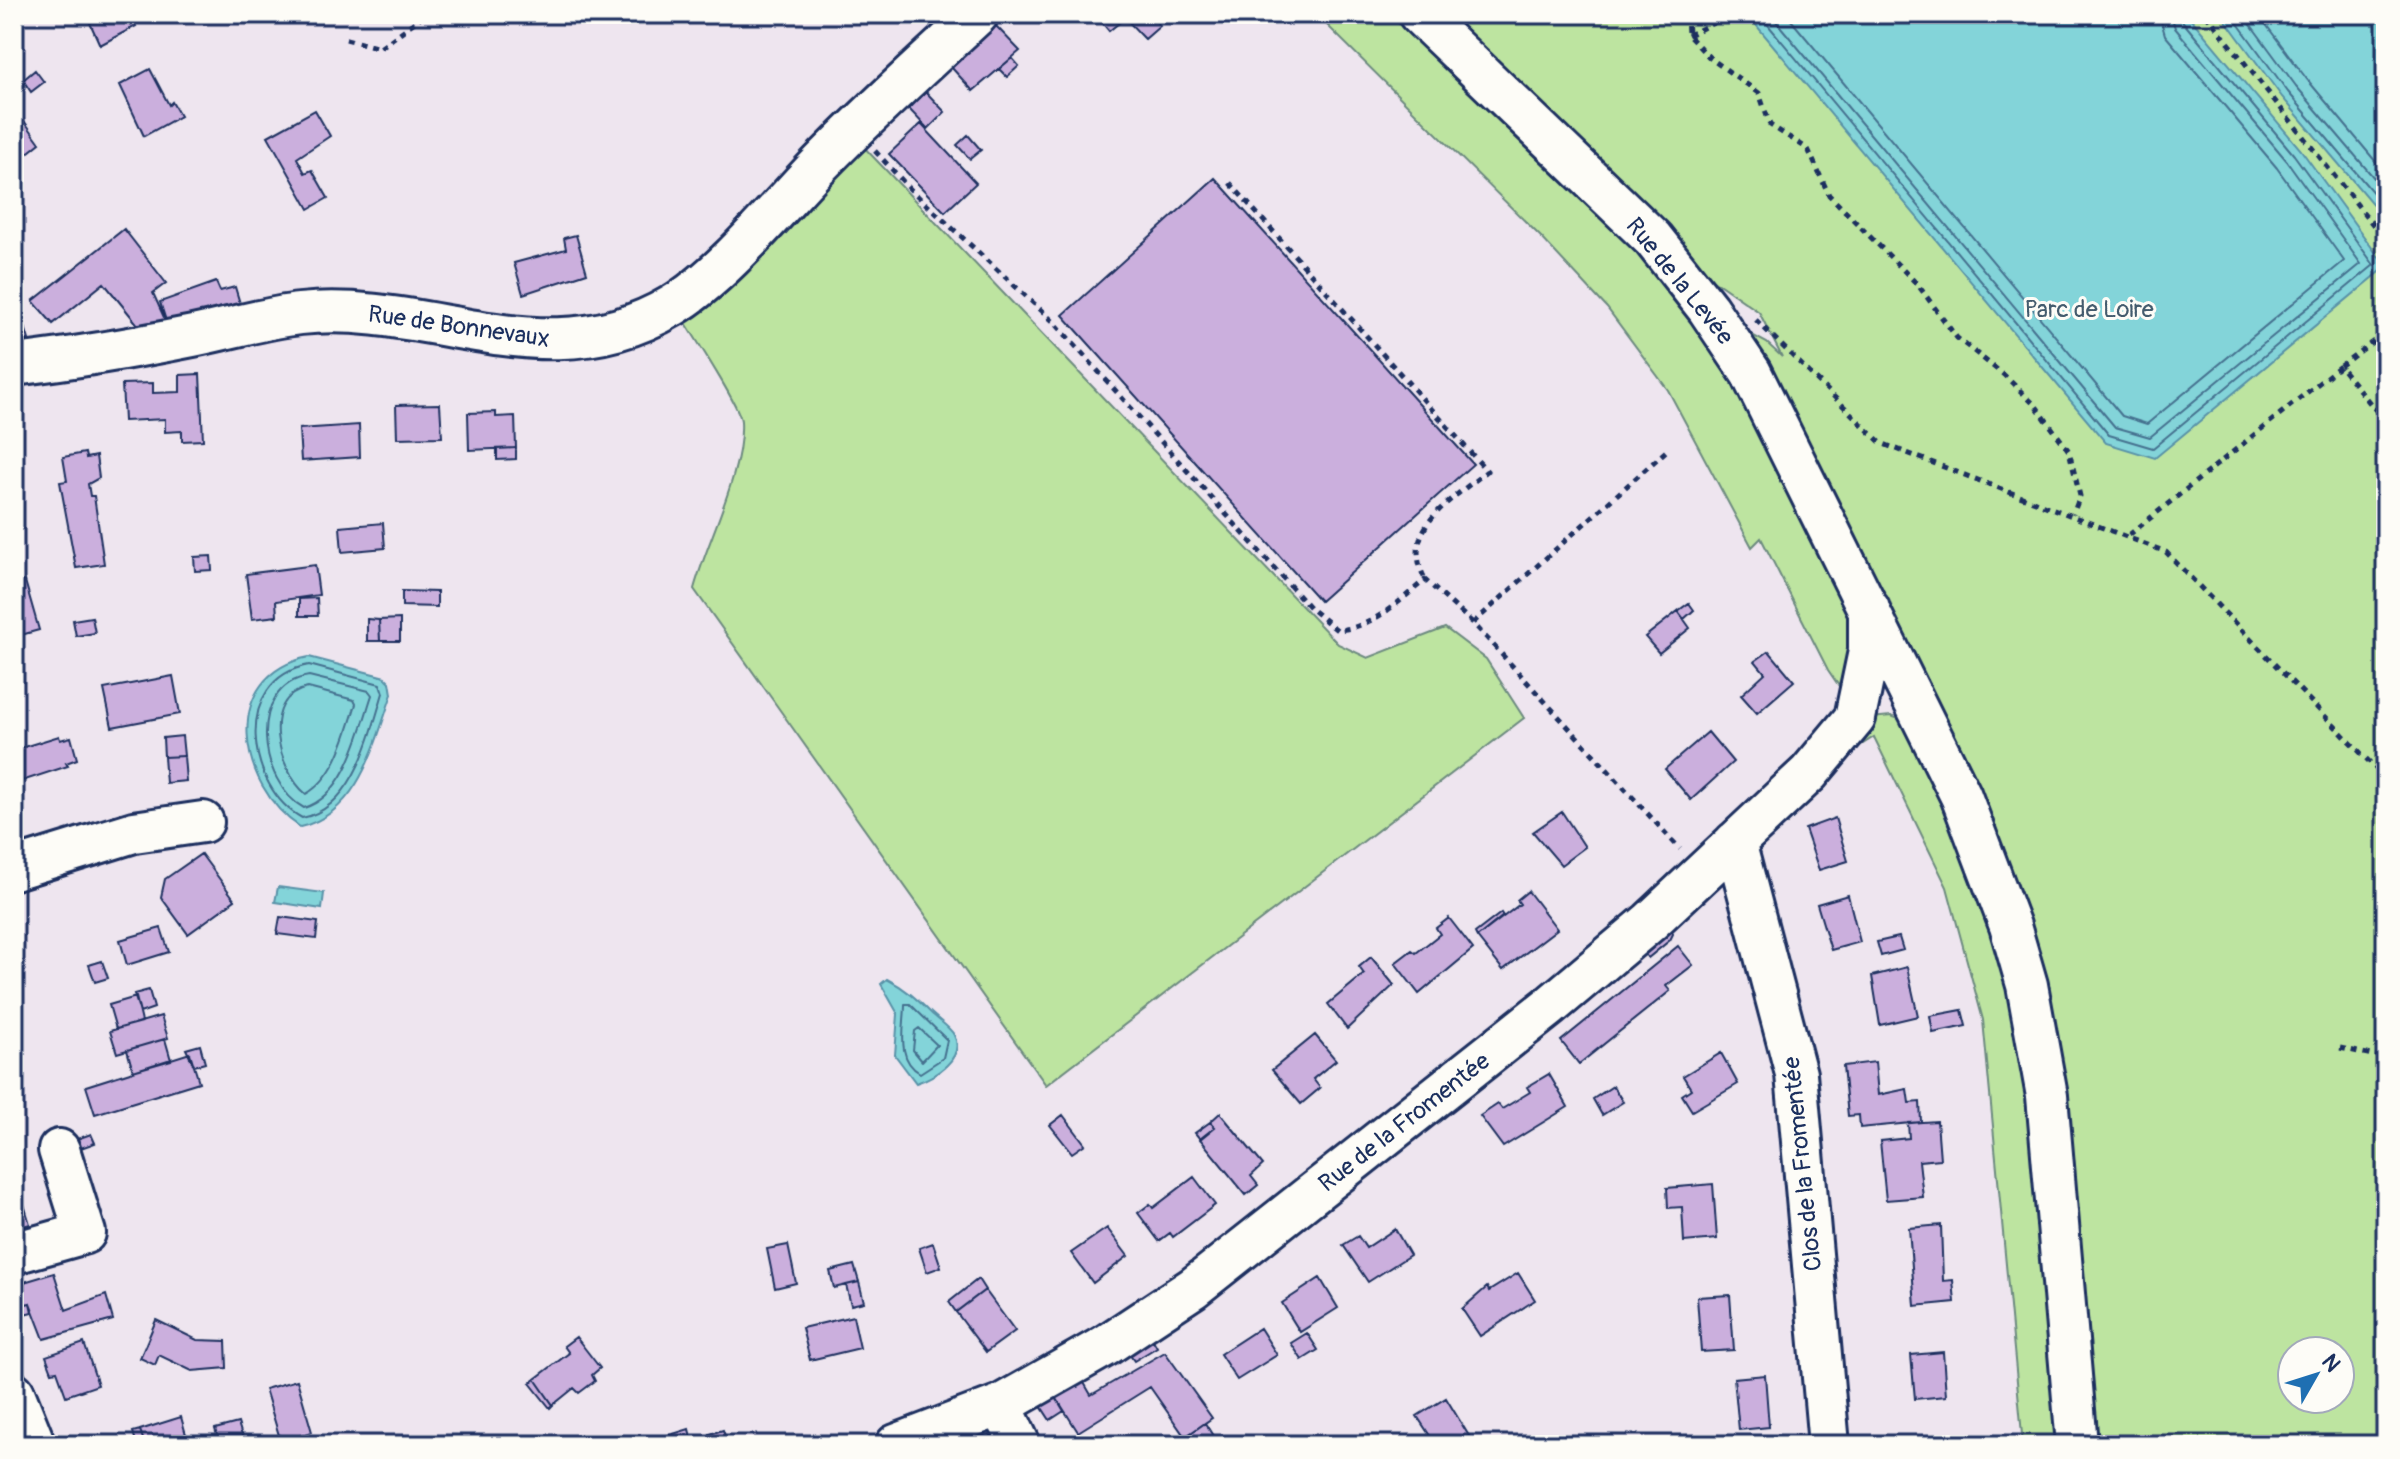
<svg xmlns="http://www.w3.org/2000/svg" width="2400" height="1459" font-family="Pangolin,sans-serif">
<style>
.green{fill:#bde4a0;stroke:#6c8a7f;stroke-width:2;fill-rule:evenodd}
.water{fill:#83d4d9;stroke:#5992a8;stroke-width:2}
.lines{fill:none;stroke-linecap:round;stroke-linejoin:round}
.shore{stroke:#45718f;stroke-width:2}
.building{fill:#cbafdd;stroke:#1b2f5e;stroke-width:2}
.minor-casing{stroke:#1b2f5e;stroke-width:46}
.path{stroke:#1b2f5e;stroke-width:5;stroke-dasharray:6 6;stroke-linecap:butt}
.minor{stroke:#fdfcf7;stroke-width:40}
.labels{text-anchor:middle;stroke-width:6;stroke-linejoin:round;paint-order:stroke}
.street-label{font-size:24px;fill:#1b2f5e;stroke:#fdfcf7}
.park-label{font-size:24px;fill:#445c6e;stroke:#fdfcf7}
</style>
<rect width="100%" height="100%" fill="#eee5ef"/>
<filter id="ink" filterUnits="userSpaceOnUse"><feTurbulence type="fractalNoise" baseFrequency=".0125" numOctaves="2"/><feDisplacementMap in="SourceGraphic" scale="16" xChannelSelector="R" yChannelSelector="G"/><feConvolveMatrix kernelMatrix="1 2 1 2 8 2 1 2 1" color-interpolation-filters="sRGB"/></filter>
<g filter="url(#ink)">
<path class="green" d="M1331,14H1404L1701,312L1859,610L1841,689L1828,670L1761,538L1752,547L1668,390L1607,308L1541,237L1324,22Z
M1429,14H2386V1445H2087L2049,1026L1741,329L1767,343L1782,357L1759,312L1700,271ZM2292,1351H2340V1399H2292Z
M860,143L1338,644L1368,658L1445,628L1486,659L1524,718L1046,1085L694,589C708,538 744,472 741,421C740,406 694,337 683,318Z
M1891,716L1918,726L2015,965L2068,1445H2023L1983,1020L1947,887L1874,737L1830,765L1871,718Z"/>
<path class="water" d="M1752,14H2187L2301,150L2386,267L2155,458L2106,443L1751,19Z
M2221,14H2386V220L2282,97Z
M309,657L385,677L390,682L392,694C374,745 360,813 300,827C238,787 219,675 309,657Z
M278,887L324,893L322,909L275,902Z
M887,979C905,988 917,999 931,1013C938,1020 950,1027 954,1035C966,1059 934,1077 916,1083L895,1055L898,1014L881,984Z"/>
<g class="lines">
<path class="shore" d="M1759,14L2109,435L2153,448L2374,265L2294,155L2183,22L2181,14
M1770,14L2115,427L2150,437L2361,264L2287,161L2175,28L2171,14
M1786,14L2122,416L2147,424L2344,261L2277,168L2165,35L2159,14
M2231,14L2288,92L2386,208
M2243,14L2296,86L2386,192
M2258,14L2306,78L2386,174
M309,665L380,684L383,693C370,736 354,808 302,818C247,789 231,679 309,665Z
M309,676L369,691L372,695C360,731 346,796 304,808C259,784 246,686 309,676Z
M308,688L354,700L356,704C346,735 336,777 306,794C278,771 259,697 308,688Z
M905,1004H910L947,1040L943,1058L920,1073C895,1059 905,1027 905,1004Z
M919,1028L937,1045L922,1061L913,1050L915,1031Z"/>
</g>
<path class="building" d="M86,14H129L136,26L100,45Z
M1095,14H1149L1160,26L1145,39L1125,18L1109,31Z
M996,26L1020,51L973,91L951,67Z
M1012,58L1019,66L1007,77L999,69Z
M150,69L169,105L172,102L180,116L144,136L120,85Z
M35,70L44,82L31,92L23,80Z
M926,92L945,112L928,129L909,109Z
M14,107L40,143L25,155L14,140Z
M315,110L330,136L297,158L305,173L312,170L328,198L309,209L268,136Z
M921,124L976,183L945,212L889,154Z
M968,135L981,150L970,159L957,145Z
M1215,178L1473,464L1320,601L1063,315Z
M124,229L166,283L153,293L167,324L143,331L104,283L53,324L33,301Z
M576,235L587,273L523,294L514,263L566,249L564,238Z
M216,282L220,291L235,287L241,307L210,311L167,324L160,302Z
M20,310L29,340L14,341V313Z
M200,374L203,440L182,441V431L165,432V419L124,421L122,384L153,383V393L180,392V375Z
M440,404L442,437L397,438L396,405Z
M496,412V417L515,416L516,448L469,450L468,413Z
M359,425L360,457L301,461L299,429Z
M516,448V459L497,460V449Z
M85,453L86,458L96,456L99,478L88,484L90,496H94L104,564L76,568L60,482L67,481L63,457Z
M383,523L385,548L342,552L340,527Z
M211,556L212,570L195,571L194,557Z
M315,565L319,595L276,601L277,616L252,619L246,574Z
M25,581L39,630L21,635L18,625L14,627V583Z
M402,591L437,592V607L402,606Z
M317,598L318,616H299V599Z
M1689,603L1694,610L1684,619L1678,611Z
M1678,611L1690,628L1659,653L1645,637Z
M92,617L95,633L76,636L73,620Z
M367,619L379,620L380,641H367Z
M400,619V641H380L379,620Z
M1769,651L1794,681L1757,713L1741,695L1765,673L1755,661Z
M173,676L180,714L112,727L104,689Z
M1708,732L1733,762L1691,800L1665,769Z
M59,736L60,740L71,737L77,759L66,763L68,766L22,781L14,750Z
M182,736L184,756L164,757L163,738Z
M184,756L186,781L166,783L164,757Z
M1562,812L1585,847L1561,865L1533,832Z
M1835,818L1848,861L1819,870L1805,829Z
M201,854L235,900L188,934L161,897L165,879Z
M1528,891L1557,929L1503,970L1477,937L1520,904L1517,900Z
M1848,895L1860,942L1831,950L1817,904Z
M1501,913L1503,916L1477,937L1475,933Z
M280,917L318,922L316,939L277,934Z
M1449,918L1473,949L1419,994L1395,963L1412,950L1416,953L1440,934L1436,928Z
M161,928L169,952L127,965L120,940Z
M1671,928L1673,934L1670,940L1648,958L1640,948Z
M1899,937L1903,950L1881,956L1877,942Z
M1678,946L1693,965L1666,986L1670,991L1579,1064L1561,1041Z
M1371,957L1394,985L1347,1029L1328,1004L1364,974L1359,967Z
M102,961L108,978L95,982L89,965Z
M1907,967L1918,1016L1880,1025L1872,976Z
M149,990L154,1008L140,1013L134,994Z
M136,997L142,1022L116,1029L109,1005Z
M1962,1010L1966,1026L1933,1033L1930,1016Z
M161,1016L168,1038L117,1053L110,1031Z
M1315,1035L1336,1060L1313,1079L1320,1088L1301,1104L1272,1070Z
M165,1039L171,1060L133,1071L127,1050Z
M200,1045L205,1063L194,1066L186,1049Z
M190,1053L199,1082L95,1114L86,1086Z
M1721,1053L1738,1084L1692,1111L1682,1095L1691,1089L1683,1076Z
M1875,1062L1878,1095L1907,1089L1909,1103L1920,1102L1921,1122L1860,1128L1859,1115L1848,1116L1843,1066Z
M1549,1074L1568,1107L1503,1147L1480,1116L1498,1104L1502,1109L1530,1092L1527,1087Z
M1613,1086L1623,1102L1602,1115L1593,1099Z
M1220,1113L1263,1165L1251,1176L1258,1185L1246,1195L1200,1139L1215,1127L1210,1122Z
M1063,1115L1085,1144L1072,1153L1050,1125Z
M1937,1121L1940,1159L1919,1161L1923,1197L1886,1200L1880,1141L1909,1138L1908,1123Z
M1210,1122L1215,1127L1200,1139L1195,1133Z
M91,1134L95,1143L78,1149L74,1140Z
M1194,1177L1215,1205L1173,1237L1170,1233L1159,1241L1138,1213L1150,1204L1153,1208Z
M1713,1184L1717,1239L1684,1242L1682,1207L1668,1208L1667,1188Z
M23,1201L30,1224L14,1229V1203Z
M1941,1225L1943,1281L1953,1280L1955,1302L1915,1306L1909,1228Z
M1107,1228L1128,1256L1093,1283L1071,1253Z
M1395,1229L1410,1255L1368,1282L1343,1245L1358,1236L1366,1248Z
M933,1243L941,1267L927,1272L919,1248Z
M788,1245L796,1283L775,1288L767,1249Z
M854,1265L859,1282L834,1288L830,1271Z
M54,1273L66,1310L106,1295L113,1320L44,1339L30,1303L17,1306L14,1285Z
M1518,1273L1535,1300L1480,1336L1462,1309L1487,1287L1489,1291Z
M1320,1278L1338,1308L1300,1332L1282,1303Z
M978,1279L985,1290L956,1312L949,1302Z
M859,1282L864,1302L851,1305L846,1285Z
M985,1290L1015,1331L986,1352L956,1312Z
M1730,1295L1734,1350L1701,1352L1697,1297Z
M30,1303L32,1312L20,1315L17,1306Z
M853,1316L860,1348L810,1360L802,1328Z
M156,1320L197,1340L226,1341L227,1368L192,1371L159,1355L155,1365L140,1358Z
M1260,1328L1277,1355L1237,1380L1220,1354Z
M1149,1333L1157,1347L1134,1361L1125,1348Z
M1307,1333L1318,1350L1302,1360L1291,1343Z
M576,1337L600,1368L592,1375L595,1381L579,1393L574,1388L553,1405L535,1379L569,1353L564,1346Z
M84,1343L98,1385L66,1396L57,1371L52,1372L46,1356Z
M1165,1352L1212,1418L1185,1437L1150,1387L1078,1432L1052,1391L1079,1374L1091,1395Z
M1943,1352L1946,1396L1915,1399L1911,1355Z
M1765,1375L1769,1427L1739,1430L1734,1378Z
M535,1379L553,1405L550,1408L530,1383Z
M297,1380L312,1432L281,1442L265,1389Z
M1052,1391L1064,1411L1050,1420L1037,1400Z
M1446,1398L1472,1441L1466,1445H1436L1417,1416Z
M181,1417L189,1445H145L140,1430Z
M238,1423L245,1445H220L215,1429Z
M1205,1423L1213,1436L1190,1445L1185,1437Z
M689,1429L693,1445H638Z
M140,1430L145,1445H137L133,1432Z
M723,1430L728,1445H714L710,1434Z
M1930,1437L1931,1445H1896V1440Z"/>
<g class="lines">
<g class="minor-casing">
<path id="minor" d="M1419,14L1653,239L1708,309L1751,373L1961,796L2010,926L2027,985L2047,1096L2077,1445
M14,365C74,358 133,348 193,336C228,329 264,318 300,314C431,300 546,381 672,306C719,279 777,209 816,168C868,114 923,65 978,14
M1735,842L1796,1074L1829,1445
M14,869L134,832L203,822
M14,1253L85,1233L59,1150
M14,1393L35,1445
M1001,1405L1020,1445
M896,1445L1001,1405L1105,1346L1193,1288L1550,1006L1650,922L1809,773L1855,718L1869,651V609"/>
</g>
<path class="path" d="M1687,14L1688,35L1710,58L1759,93L1770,125L1808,149L1829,195L1918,285L1957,338L2004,375L2036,406L2069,451L2080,496L2073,514
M2206,14L2386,241
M1688,35L1722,19L1720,14
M346,39L380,48L425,14
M875,151L911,190L1055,323L1310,608L1337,630C1373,628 1398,602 1425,580L1473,623L1680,849
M1230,183L1487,471C1452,500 1399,528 1425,579
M1756,320L1881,443L2166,552L2386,779
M2340,366L2386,332
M2129,535L2340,366L2386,423
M1473,623L1666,451
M2340,1048L2386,1058"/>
<use href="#minor" class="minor"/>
</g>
</g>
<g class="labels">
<g class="street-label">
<text transform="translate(1680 281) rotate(51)" y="8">Rue de la Levée</text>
<text transform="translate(459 326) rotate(8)" y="8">Rue de Bonnevaux</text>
<text transform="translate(1404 1122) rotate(-38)" y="8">Rue de la Fromentée</text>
<text transform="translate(1802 1164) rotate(-96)" y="8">Clos de la Fromentée</text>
</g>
<g class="park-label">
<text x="2089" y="317">Parc de Loire</text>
</g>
</g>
<rect width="2400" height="1459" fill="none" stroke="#fdfcf7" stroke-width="48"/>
<rect x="24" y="24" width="2352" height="1411" fill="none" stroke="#1b2f5e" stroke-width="3" filter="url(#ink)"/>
<g transform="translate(2316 1375) rotate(51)"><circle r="38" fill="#fdfcf7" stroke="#a3aaba" stroke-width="2"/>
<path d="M0-6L14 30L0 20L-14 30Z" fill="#1f6fb2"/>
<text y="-12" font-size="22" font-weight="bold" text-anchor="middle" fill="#1b2f5e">N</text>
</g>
</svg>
